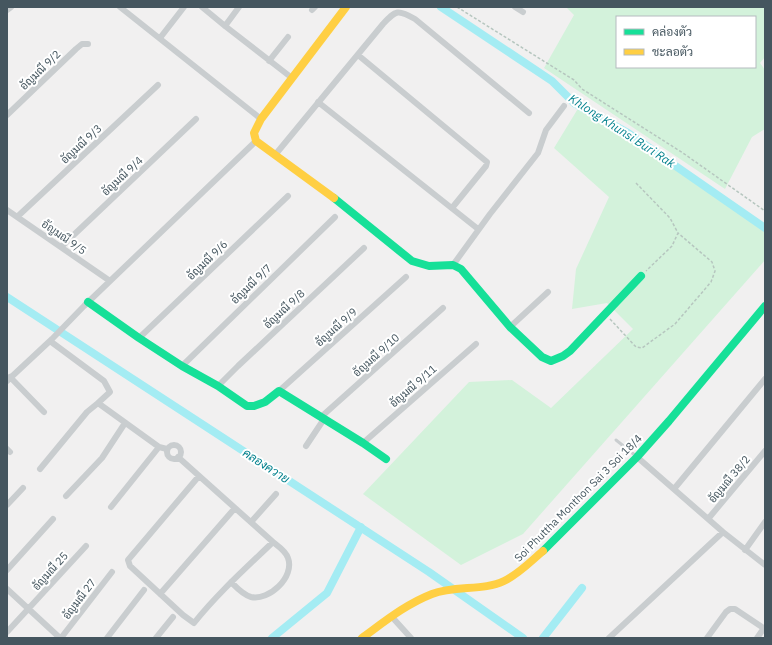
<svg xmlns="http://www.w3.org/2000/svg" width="772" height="645" font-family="'IBM Plex Sans',Sarabun,sans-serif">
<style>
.green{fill:#d3f2db;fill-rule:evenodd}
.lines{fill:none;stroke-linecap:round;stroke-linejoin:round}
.canal{stroke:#a4ecf3;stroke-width:8}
.path{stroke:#b6c6bf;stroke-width:1.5;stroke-dasharray:3 2;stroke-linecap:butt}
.lane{stroke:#c9cdcf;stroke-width:3}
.street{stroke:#c9cdcf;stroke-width:6}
.fast{stroke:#16e098;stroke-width:8}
.slow{stroke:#ffcf43;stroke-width:8}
.labels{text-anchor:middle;stroke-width:4;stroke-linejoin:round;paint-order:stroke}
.street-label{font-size:11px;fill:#45565f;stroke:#fff}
.water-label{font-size:12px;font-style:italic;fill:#04828e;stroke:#fff}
</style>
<rect width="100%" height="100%" fill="#f1f0f0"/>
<path class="green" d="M568,7H765V57L760,63L765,70V129L752,137L725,189L544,68L574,15L567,8ZM617,17H755V67H617Z
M582,102L765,232V260L523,534L461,565L363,494L469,382L512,380L551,408L633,329L607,303L572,309L576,269L609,197L554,148Z"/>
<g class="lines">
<path class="canal" d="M441,7L552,81L574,103L628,133L765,228
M7,297L429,572L523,638
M272,638L327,593L361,527
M543,638L582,588"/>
<path class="path" d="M457,7L574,80L582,89L683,153L765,211
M636,183L670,218L678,233L672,246L646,271
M610,319L636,347L642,348L675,324L711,282L715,271L712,262L678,233"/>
<path class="lane" d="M616,440L636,456"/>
<path class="street" d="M120,7L261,119
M202,7L225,26L292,78
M515,7L523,12
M7,10L11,7
M312,10L315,7
M225,26L239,7
M160,38L184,7
M358,55L487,162L486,166L452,208
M269,61L288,37
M318,102L478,229
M7,115L76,49L82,44H88
M275,155L383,24C396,10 398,9 415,19L529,113
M7,210L110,281
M17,217L158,85
M61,247L196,119
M453,265L490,214L538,153L546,130L564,106
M510,327L548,292
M139,338L288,196
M50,341L104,381L110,392L98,403L159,447L167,449
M182,366L335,217
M10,377L44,412
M7,381L52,339L84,306L256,141
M218,386L238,366L364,248
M279,391L406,277
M321,417L443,308
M363,443L476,344
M167 452a7 7 0 1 1 14 0a7 7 0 1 1-14 0Z
M306,446L324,419
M7,449L10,452
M178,457L273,542C278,546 286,551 288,558C295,577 269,601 251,597C243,595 236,587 231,582
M637,457L723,532L765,565
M40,469L87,412L98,403
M199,476L128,560L130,566L183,615L194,623C218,593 246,568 273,542
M674,489L765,379
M66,496L102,458L125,423
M7,505L23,488
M111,507L159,447
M708,519L765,451
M251,522L276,494
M745,550L765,522
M7,570L53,519
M7,589L60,638
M160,594L235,508
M392,617L411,638
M7,632L86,546
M61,638L112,572
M107,638L144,590
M156,638L173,617
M609,638L723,532
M707,638L726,612L730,609H735L765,629
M757,638L764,628"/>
<path class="fast" d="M334,198L412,261L429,266L453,265L461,269L510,327L542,357L551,361L563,356L570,351L641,276
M88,302L139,338L182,366L218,386L247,406H254L265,402L279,391L363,443L386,459
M543,551L637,457L669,421L765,306"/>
<path class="slow" d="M334,198L256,141L254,133L261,119L346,7
M362,638C384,622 406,604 432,594C454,585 484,591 504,581C519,574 531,561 543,551"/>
</g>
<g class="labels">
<g class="street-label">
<text transform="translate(40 70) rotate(-44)" y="4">อัญมณี 9/2</text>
<text transform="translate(81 144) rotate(-43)" y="4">อัญมณี 9/3</text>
<text transform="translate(122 176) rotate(-43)" y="4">อัญมณี 9/4</text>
<text transform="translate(64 237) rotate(35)" y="4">อัญมณี 9/5</text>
<text transform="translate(207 260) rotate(-44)" y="4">อัญมณี 9/6</text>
<text transform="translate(251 284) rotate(-44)" y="4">อัญมณี 9/7</text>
<text transform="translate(284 309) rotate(-43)" y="4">อัญมณี 9/8</text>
<text transform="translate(336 327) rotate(-42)" y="4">อัญมณี 9/9</text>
<text transform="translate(376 355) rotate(-42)" y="4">อัญมณี 9/10</text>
<text transform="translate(413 386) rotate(-41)" y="4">อัญมณี 9/11</text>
<text transform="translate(729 479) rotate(-50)" y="4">อัญมณี 38/2</text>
<text transform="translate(578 498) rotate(-45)" y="4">Soi Phuttha Monthon Sai 3 Soi 18/4</text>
<text transform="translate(50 571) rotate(-48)" y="4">อัญมณี 25</text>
<text transform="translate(79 599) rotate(-53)" y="4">อัญมณี 27</text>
</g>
<g class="water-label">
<text transform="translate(622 131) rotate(33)" y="4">Khlong Khunsi Buri Rak</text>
<text transform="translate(266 466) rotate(33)" y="4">คลองควาย</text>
</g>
</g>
<rect width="772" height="645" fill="none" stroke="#45565f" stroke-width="16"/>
<rect x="616" y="16" width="140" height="52" fill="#ffffff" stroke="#b5bbbf"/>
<rect x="624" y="29" width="20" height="6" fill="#16e098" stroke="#b5bbbf"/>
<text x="652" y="36" font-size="12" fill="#45565f">คล่องตัว</text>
<rect x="624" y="49" width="20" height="6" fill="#ffcf43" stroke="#b5bbbf"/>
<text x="652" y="56" font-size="12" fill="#45565f">ชะลอตัว</text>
</svg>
